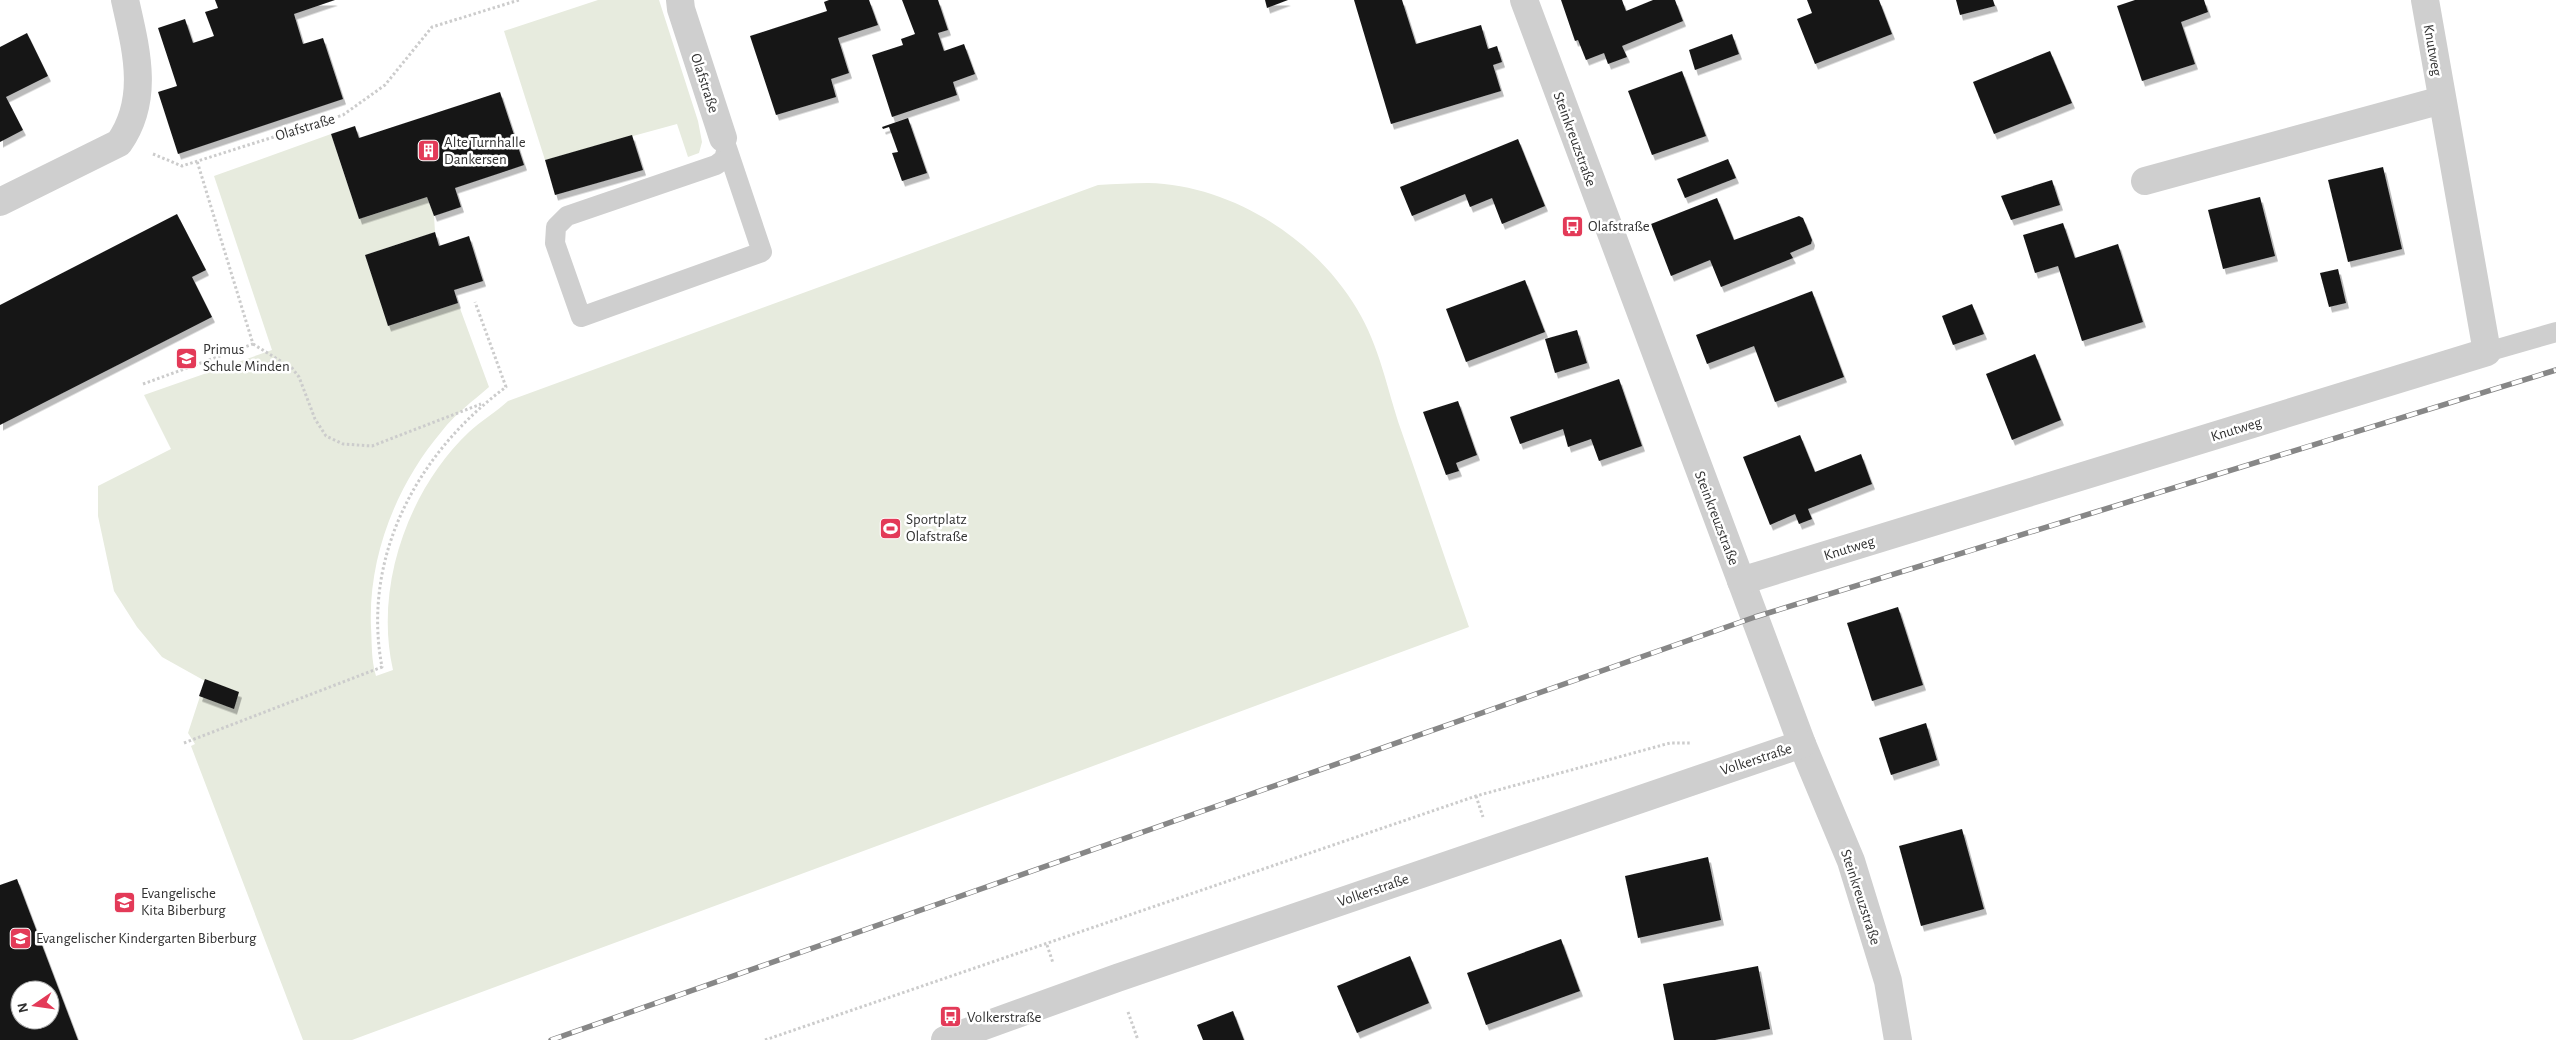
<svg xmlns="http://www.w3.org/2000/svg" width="2556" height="1040" font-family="'Alegreya Sans',sans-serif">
  <defs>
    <filter id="shadow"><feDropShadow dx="3" dy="5.5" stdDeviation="0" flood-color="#0004"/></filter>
  </defs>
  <rect width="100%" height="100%" fill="#fff"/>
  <!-- green -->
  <g fill="#e7ebde">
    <polygon points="598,0 659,0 698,121 702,142 699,153 688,157 677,124 545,160 504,31"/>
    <path d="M 331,134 L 359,219 L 427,197 L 434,216 L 435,232 L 365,255 L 389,326 L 458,303 L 489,387 C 473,401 455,414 442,431 C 397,484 368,556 371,627 C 372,643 371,660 376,676 L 393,670 C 374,587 408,490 469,432 C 481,421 496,412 508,401 L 1098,185 C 1115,184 1131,183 1148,183 C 1231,185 1315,238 1357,309 C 1380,347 1387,389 1401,430 C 1424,496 1446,562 1469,627 L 352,1040 L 303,1040 L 191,746 L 195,744 L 188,733 L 205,681 L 162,657 L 137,627 L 114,591 L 98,516 L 98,486 L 171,449 L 144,395 L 272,350 L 214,176 Z"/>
  </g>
  <!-- building -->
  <g fill="#191919" fill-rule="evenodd" filter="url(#shadow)">
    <polygon points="215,0 335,0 294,14 303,44 323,38 343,99 178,154 158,92 177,86 158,28 185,19 193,43 214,36 205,12 218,8"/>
    <polygon points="829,0 869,0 878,25 838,38 849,73 831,79 836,97 776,115 750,36 827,11 824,2"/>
    <polygon points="902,0 938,0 948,30 938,33 944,51 964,44 975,74 953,82 957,95 892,117 872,55 903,45 901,39 915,34"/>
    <polygon points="1265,0 1288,0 1267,8"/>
    <polygon points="1354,0 1402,0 1416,44 1481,25 1488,49 1497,46 1502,62 1493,65 1501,91 1391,124"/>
    <polygon points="1561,0 1622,0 1626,11 1653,0 1675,0 1683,21 1622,46 1627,57 1608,64 1604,53 1586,60 1578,40 1575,41"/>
    <polygon points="1807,0 1879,0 1892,34 1815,64 1797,19 1812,13"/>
    <polygon points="1956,0 1993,0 1995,6 1960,15"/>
    <polygon points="2135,0 2204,0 2208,12 2181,22 2195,64 2142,81 2117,6"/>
    <polygon points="27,33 48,76 6,97 23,130 0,142 0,47"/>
    <polygon points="1732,34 1739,54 1695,70 1689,50"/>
    <polygon points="2050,51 2072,103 1994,134 1973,82"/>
    <polygon points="1682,71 1706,136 1652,155 1628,91"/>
    <polygon points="500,92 524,165 455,188 461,207 434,216 427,197 359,219 331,134 355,126 359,138"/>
    <polygon points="908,118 927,173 902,181 892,153 898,152 889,127 883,129 882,127"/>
    <polygon points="632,135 643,170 555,195 545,160"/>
    <polygon points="1518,139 1545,206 1502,224 1492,198 1470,207 1465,194 1412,216 1400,187"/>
    <polygon points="1728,159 1736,178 1685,198 1677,179"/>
    <polygon points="2383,167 2402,249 2348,262 2328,180"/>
    <polygon points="2052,180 2060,205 2011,220 2001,196"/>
    <polygon points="2260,197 2275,256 2223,269 2208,210"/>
    <polygon points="1717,198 1734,240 1799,216 1803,218 1812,240 1811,244 1790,253 1793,258 1721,287 1710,260 1671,276 1651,224"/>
    <polygon points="177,214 206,270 192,277 212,317 0,425 0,305"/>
    <polygon points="2063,223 2075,258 2118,244 2143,322 2082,341 2058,266 2035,273 2023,235"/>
    <polygon points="435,232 439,246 469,236 483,281 454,290 458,303 388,326 365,255"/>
    <polygon points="2338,269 2346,303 2329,307 2320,273"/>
    <polygon points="1525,280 1545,332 1466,362 1446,309"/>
    <polygon points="1812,291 1844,377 1775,402 1754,346 1707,364 1696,335"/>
    <polygon points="1972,304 1984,334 1953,345 1942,316"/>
    <polygon points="1577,330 1587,363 1555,373 1545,339"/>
    <polygon points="2035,354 2061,420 2012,440 1986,374"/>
    <polygon points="1619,379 1642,446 1599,461 1591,439 1568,447 1563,429 1520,444 1510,417"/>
    <polygon points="1458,401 1477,455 1456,463 1459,471 1446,475 1423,412"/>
    <polygon points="1800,435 1815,472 1861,454 1872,484 1808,509 1812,519 1799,524 1795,514 1770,525 1743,457"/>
    <polygon points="1898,607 1923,685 1872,701 1847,623"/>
    <polygon points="205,679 239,692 234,709 199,696"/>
    <polygon points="1926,723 1937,760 1891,775 1879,738"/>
    <polygon points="1962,829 1984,909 1921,926 1899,846"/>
    <polygon points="1708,857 1721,920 1638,938 1625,876"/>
    <path d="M 17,879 L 78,1040 L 0,1040 L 0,885 ZM 20,990 L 50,990 L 50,1020 L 20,1020 Z"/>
    <polygon points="1561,939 1580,991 1486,1025 1467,973"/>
    <polygon points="1410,956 1429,1003 1357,1033 1337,986"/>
    <polygon points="1758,966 1770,1029 1715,1040 1674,1040 1663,984"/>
    <polygon points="1233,1011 1244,1040 1203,1040 1197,1025"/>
  </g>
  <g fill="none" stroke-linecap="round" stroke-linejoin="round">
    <!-- path -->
    <g stroke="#ccc" stroke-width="3" stroke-dasharray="2.5 2.5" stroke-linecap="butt">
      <polyline points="153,154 182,166 343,115 385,85 432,27 519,0"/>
      <polyline points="253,344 292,368 299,377 315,419 326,436 343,444 372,446 481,404"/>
      <polyline points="143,384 253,344 197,161"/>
      <path d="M 184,743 L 382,667 C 361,556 418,452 506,387 L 475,302"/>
      <polyline points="1476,796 1483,817"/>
      <polyline points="1047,945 1053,963"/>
      <polyline points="1128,1012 1138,1040"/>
      <polyline points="765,1040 1476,796 1670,743 1690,743"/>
    </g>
    <!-- lane -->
    <g stroke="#cfcfcf" stroke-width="20">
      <polygon points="727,148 762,252 581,317 555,243 556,227 567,216 716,165 724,159"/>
      <polyline points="2487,352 2556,332"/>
    </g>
    <!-- street -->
    <g stroke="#cfcfcf" stroke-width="28">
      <polyline points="680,0 681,9 723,138"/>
      <polyline points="1524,0 1802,744 1851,861 1888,981 1898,1040"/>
      <polyline points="2145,181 2442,100"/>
      <path d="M 0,202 L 119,143 C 150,99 136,49 125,0"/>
      <polyline points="1741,581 2487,352 2425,0"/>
      <polyline points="945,1040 1117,978 1802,744"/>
    </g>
    <defs>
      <polyline id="rail" points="551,1040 1755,617 2556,370"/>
    </defs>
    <!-- rail casing -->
    <use href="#rail" stroke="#878787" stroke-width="5.5"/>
    <!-- rail -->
    <use href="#rail" stroke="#fff" stroke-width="4" stroke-dasharray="11" stroke-linecap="butt"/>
  </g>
  <!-- icons -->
  <defs>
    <symbol id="building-square" viewBox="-11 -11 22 22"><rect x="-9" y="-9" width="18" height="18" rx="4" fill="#e33a58" stroke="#fff"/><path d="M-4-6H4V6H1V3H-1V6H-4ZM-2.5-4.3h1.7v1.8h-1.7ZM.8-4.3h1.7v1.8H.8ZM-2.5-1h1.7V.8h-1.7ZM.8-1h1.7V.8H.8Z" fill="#fff"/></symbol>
    <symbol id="bus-square" viewBox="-11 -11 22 22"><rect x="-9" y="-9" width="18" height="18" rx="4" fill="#e33a58" stroke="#fff"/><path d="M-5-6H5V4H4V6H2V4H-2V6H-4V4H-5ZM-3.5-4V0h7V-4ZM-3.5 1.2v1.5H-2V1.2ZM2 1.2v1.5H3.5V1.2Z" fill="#fff"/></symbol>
    <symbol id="school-square" viewBox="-11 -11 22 22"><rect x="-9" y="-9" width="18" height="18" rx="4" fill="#e33a58" stroke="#fff"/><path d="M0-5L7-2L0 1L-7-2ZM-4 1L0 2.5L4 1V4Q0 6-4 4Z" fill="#fff"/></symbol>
    <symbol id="stadium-square" viewBox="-11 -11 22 22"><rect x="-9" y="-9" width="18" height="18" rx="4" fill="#e33a58" stroke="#fff"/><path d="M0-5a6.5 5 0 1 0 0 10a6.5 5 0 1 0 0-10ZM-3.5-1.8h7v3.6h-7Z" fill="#fff"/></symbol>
  </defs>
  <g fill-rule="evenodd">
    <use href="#building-square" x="416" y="138" width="25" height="25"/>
    <use href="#bus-square" x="1560" y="214" width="25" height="25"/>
    <use href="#school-square" x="174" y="346" width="25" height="25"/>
    <use href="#stadium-square" x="878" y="516" width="25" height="25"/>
    <use href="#school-square" x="112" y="890" width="25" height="25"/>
    <use href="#school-square" x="8" y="926" width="25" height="25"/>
    <use href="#bus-square" x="938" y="1004" width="25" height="25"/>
  </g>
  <g text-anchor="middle" stroke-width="5" stroke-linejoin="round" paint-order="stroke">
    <!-- street labels -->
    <g font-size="15" fill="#323232" stroke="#fff">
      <text transform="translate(2433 50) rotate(80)" y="5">Knutweg</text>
      <text transform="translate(705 83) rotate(72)" y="5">Olafstraße</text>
      <text transform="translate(305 127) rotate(-17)" y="5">Olafstraße</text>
      <text transform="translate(1575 139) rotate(70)" y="5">Steinkreuzstraße</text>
      <text transform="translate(2236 429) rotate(-17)" y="5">Knutweg</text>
      <text transform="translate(1717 518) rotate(69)" y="5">Steinkreuzstraße</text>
      <text transform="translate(1849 548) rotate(-17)" y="5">Knutweg</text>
      <text transform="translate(1756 759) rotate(-18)" y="5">Volkerstraße</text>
      <text transform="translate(1373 890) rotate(-19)" y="5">Volkerstraße</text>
      <text transform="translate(1861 897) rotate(72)" y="5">Steinkreuzstraße</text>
    </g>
    <!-- poi labels -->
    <g font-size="15" fill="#323232" stroke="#fff" text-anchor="start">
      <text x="444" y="147">Alte Turnhalle<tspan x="444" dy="17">Dankersen</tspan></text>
      <text x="1588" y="231">Olafstraße</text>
      <text x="203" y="354">Primus<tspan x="203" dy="17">Schule Minden</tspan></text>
      <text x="906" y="524">Sportplatz<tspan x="906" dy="17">Olafstraße</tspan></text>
      <text x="141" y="898">Evangelische<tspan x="141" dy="17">Kita Biberburg</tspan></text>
      <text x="36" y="943">Evangelischer Kindergarten Biberburg</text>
      <text x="967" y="1022">Volkerstraße</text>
    </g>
  </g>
  <!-- north arrow -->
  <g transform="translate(35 1005) rotate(257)"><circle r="24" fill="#ffffff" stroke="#adadad"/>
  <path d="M0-4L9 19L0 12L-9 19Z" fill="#e33a58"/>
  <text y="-8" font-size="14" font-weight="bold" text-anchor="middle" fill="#323232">N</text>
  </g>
</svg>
